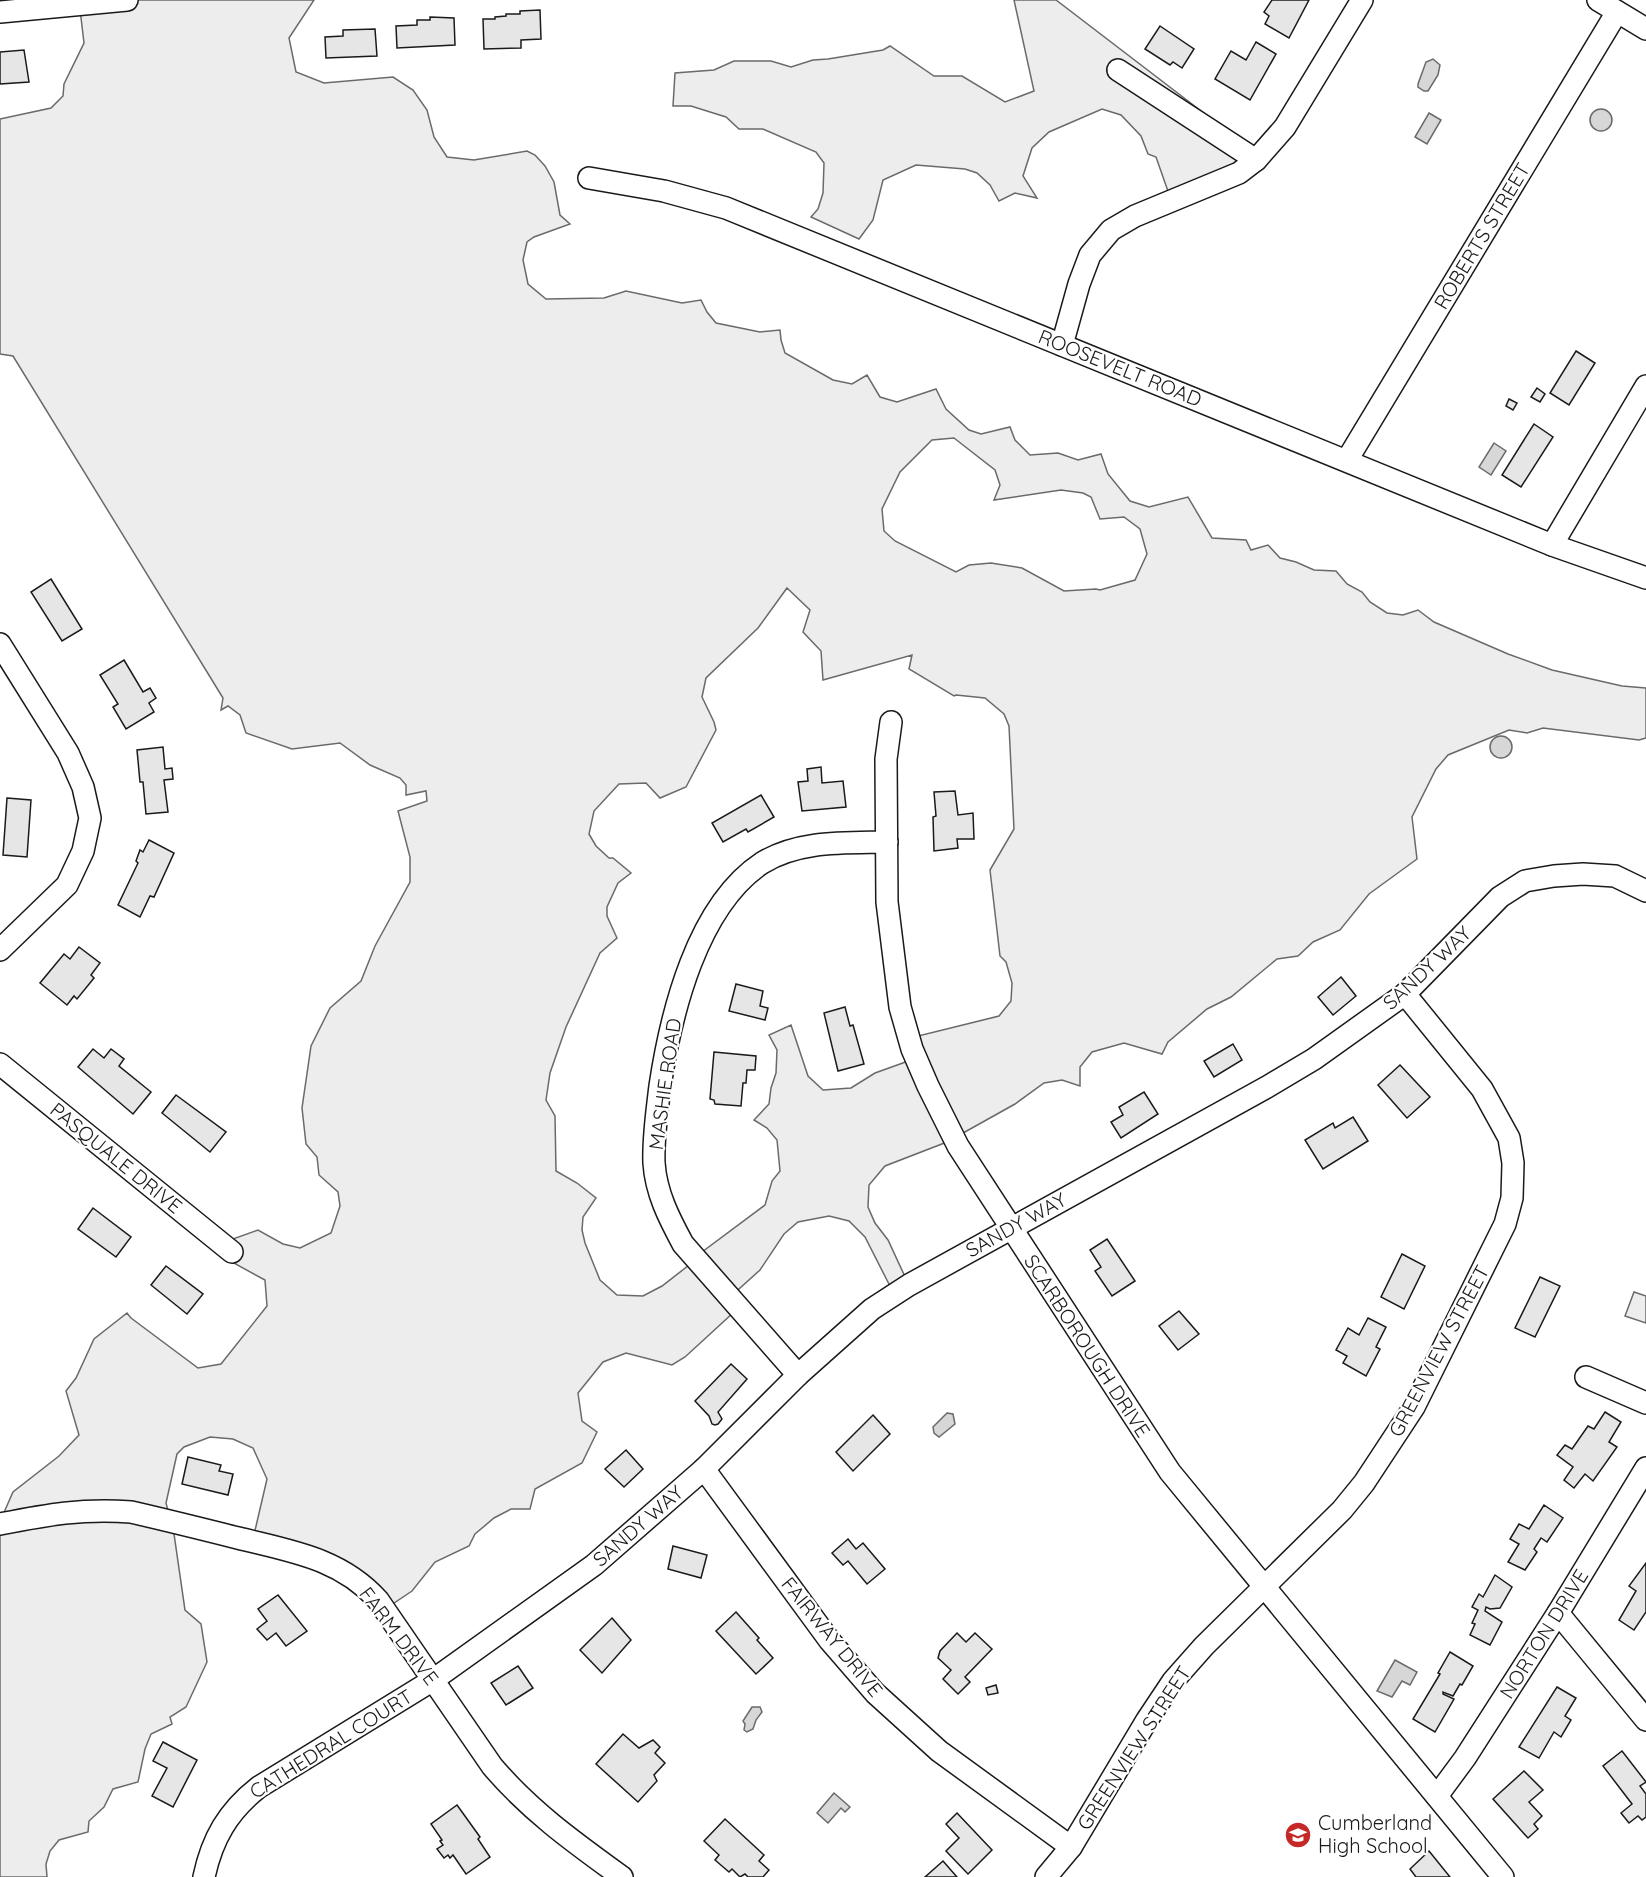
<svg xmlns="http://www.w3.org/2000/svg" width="1646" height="1877" font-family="Quicksand,sans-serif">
  <rect width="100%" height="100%" fill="#fff"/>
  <!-- built -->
  <g fill="#ededed" stroke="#6a6a6a" stroke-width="1.5" fill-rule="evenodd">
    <path d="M 77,0 L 314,0 L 289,38 L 296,72 L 324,83 L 393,77 L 413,90 L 427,110 L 434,137 L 447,157 L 474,160 L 527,151 L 535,155 L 545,166 L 554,182 L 560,215 L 570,224 L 534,237 L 527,242 L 523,260 L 528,284 L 546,299 L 604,298 L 626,291 L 682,303 L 701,300 L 707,312 L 716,323 L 760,332 L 780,330 L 781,340 L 785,353 L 833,380 L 852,384 L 867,375 L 880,397 L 897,402 L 936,389 L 946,409 L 969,430 L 981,434 L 1010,427 L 1015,440 L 1030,455 L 1058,453 L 1078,460 L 1101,454 L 1108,474 L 1130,501 L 1149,507 L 1188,497 L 1212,538 L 1246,540 L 1251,550 L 1268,545 L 1280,558 L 1296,562 L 1314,570 L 1336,571 L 1347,584 L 1362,592 L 1370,602 L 1387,613 L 1403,615 L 1418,610 L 1434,622 L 1508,654 L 1552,670 L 1622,686 L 1646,688 L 1646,738 L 1639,740 L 1543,728 L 1527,733 L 1509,730 L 1448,755 L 1436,769 L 1412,817 L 1417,859 L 1369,894 L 1340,930 L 1313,942 L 1298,956 L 1277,959 L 1231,997 L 1207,1009 L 1168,1042 L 1162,1054 L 1124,1043 L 1092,1052 L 1080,1067 L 1080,1086 L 1062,1080 L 1044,1083 L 1015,1104 L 947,1142 L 885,1166 L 869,1185 L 868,1207 L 875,1223 L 888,1240 L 907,1281 L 892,1290 L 865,1237 L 849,1221 L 829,1216 L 798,1222 L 784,1234 L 760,1270 L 729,1298 L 734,1312 L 685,1357 L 672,1365 L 626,1353 L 603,1362 L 578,1393 L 582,1421 L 597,1432 L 582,1463 L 535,1489 L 530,1509 L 511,1509 L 494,1518 L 475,1534 L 469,1546 L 435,1562 L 412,1591 L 382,1611 L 353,1582 L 253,1539 L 267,1479 L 253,1448 L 233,1439 L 210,1437 L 184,1447 L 177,1454 L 166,1503 L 174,1534 L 185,1610 L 201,1624 L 207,1662 L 186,1707 L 170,1717 L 172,1724 L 151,1734 L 145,1749 L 138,1782 L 113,1789 L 104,1807 L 89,1821 L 88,1832 L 59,1840 L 50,1851 L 46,1864 L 47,1877 L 0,1877 L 0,1518 L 2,1517 L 13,1492 L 59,1456 L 79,1435 L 66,1391 L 76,1378 L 94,1339 L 127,1313 L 131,1318 L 198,1368 L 221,1364 L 267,1306 L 265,1280 L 230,1261 L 216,1245 L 258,1230 L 283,1244 L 300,1248 L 331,1233 L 340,1206 L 338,1192 L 319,1175 L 317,1157 L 306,1144 L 302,1108 L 311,1046 L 330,1008 L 361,981 L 375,946 L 410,882 L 410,857 L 398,811 L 427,801 L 426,791 L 406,795 L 406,785 L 400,778 L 370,765 L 340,743 L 292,749 L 246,733 L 240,715 L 228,706 L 221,710 L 223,698 L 13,356 L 0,354 L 0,119 L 51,108 L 63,96 L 64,84 L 84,43 L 79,1 ZM 954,438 L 995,470 L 1000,485 L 994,500 L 1061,490 L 1083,493 L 1091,497 L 1100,519 L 1124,517 L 1140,529 L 1147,554 L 1135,580 L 1100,590 L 1096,589 L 1064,591 L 1022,568 L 991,563 L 969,565 L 956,572 L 895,541 L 884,531 L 882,509 L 900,472 L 932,440 ZM 787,588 L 810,610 L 803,632 L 821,651 L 823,680 L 912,655 L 909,669 L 954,696 L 956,695 L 985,698 L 1004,714 L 1009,726 L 1014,829 L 990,870 L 1000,956 L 1006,962 L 1012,983 L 1011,1001 L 999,1016 L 910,1038 L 914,1059 L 875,1073 L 851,1088 L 823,1090 L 808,1076 L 791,1025 L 769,1035 L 777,1050 L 776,1073 L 771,1088 L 769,1104 L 754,1120 L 767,1128 L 777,1140 L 780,1171 L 772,1181 L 765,1205 L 698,1255 L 693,1262 L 662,1286 L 643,1296 L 617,1295 L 600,1280 L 585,1243 L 582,1230 L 583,1217 L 596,1198 L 577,1183 L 556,1171 L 555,1116 L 546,1100 L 550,1073 L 566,1027 L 600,953 L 617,938 L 607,916 L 607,907 L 618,883 L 631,873 L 613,858 L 609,858 L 596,846 L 589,834 L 594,811 L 619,784 L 646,783 L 660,798 L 686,787 L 716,730 L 714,722 L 702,697 L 706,678 L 758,628 Z"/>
    <polygon points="1014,0 1056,0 1256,153 1255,159 1169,194 1156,157 1148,154 1141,136 1121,115 1102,109 1049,132 1032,148 1023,176 1037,198 1015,193 999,201 990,185 977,173 965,169 916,165 883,180 873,220 859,239 811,217 818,209 823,193 824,163 816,152 763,129 739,129 726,117 691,106 673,106 675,73 714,70 734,61 771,61 791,67 813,60 828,59 883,50 890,46 934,76 962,76 1005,102 1034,91"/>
    <polygon points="1634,1292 1646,1296 1646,1323 1625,1316"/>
  </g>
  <!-- water -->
  <g fill="#d7d7d7" stroke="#6a6a6a" stroke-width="1.5">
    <polygon points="1433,59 1440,65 1438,75 1428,91 1424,91 1418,87 1418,84 1426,62"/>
    <circle cx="1601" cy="120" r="11"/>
    <polygon points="1429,113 1441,120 1427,144 1415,137"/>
    <polygon points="1494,443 1506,451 1491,475 1479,467"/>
    <circle cx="1501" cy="747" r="11"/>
    <polygon points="947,1413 953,1414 955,1424 939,1437 934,1433 933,1427"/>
    <polygon points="1395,1660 1417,1672 1410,1685 1402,1681 1392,1697 1377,1691"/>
    <polygon points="752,1707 760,1707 762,1712 756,1720 753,1729 747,1732 744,1730 745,1724 743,1721"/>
    <polygon points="834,1793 850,1807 845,1812 841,1808 828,1823 817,1813"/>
  </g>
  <!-- building -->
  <g fill="#e6e6e6" stroke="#1a1a1a" stroke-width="1.5">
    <polygon points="1272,0 1309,0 1289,38 1265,24 1269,16 1264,12"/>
    <polygon points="540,10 541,39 521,40 521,48 484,49 483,19 495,19 495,17 506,16 506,14 520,14 520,11"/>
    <polygon points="430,17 454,18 455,45 397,48 396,26 417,25 417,20 430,20"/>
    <polygon points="1160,26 1194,49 1182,68 1173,62 1170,65 1145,49"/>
    <polygon points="375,29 377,56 326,58 325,37 343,36 343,30"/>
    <polygon points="1256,42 1276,54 1250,100 1215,79 1231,51 1246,60"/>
    <polygon points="24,50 29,82 0,84 0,52"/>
    <polygon points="1576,351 1595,363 1569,405 1550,393"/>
    <polygon points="1537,388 1545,394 1540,402 1531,397"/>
    <polygon points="1509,399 1517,403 1513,410 1506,406"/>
    <polygon points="1534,424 1553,437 1521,487 1502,475"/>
    <polygon points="51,579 82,629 62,641 31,592"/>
    <polygon points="124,660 143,692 150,688 156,698 149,703 154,712 126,729 113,707 118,704 100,675"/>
    <polygon points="163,747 165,769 172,768 173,779 164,780 168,812 146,814 143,782 140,782 137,750"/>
    <polygon points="821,767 822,783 843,781 846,807 802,811 798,782 808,781 807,769"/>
    <polygon points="955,791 958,815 973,813 974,839 957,839 958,848 934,851 933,817 936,816 934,792"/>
    <polygon points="761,795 774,817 748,832 746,829 723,842 712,823"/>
    <polygon points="7,798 31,800 27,857 3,855"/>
    <polygon points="149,840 174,853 154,897 150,896 140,917 118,905 138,863 136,861 140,850 143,852"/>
    <polygon points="79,947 100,963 91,975 94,978 77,999 74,996 67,1005 40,983 64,954 70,959"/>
    <polygon points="1341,977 1356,996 1333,1015 1318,997"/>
    <polygon points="736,984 763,991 760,1006 768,1008 765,1020 729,1011"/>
    <polygon points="845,1007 850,1026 853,1025 864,1064 838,1071 824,1013"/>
    <polygon points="1233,1044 1242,1060 1214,1077 1204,1061"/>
    <polygon points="93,1049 104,1058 111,1049 124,1059 119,1066 151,1092 133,1114 78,1067"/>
    <polygon points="714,1052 756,1056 755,1070 747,1070 746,1083 743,1083 741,1106 715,1104 714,1100 710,1099"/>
    <polygon points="1400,1065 1430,1097 1407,1118 1378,1085"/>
    <polygon points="1144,1092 1158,1114 1121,1138 1111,1122 1123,1115 1119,1107"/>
    <polygon points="176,1095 226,1132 210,1152 162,1113"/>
    <polygon points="1353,1117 1368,1141 1323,1169 1305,1140 1333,1123 1335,1128"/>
    <polygon points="93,1208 131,1237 116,1257 78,1229"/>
    <polygon points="1107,1239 1135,1281 1112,1296 1095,1271 1101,1267 1090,1250"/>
    <polygon points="1402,1254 1425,1266 1404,1309 1381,1297"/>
    <polygon points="166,1266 203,1294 187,1314 151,1285"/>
    <polygon points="1540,1277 1560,1286 1535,1337 1515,1328"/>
    <polygon points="1179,1311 1199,1334 1178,1350 1159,1326"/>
    <polygon points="1368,1318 1386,1327 1376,1347 1380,1349 1366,1376 1343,1363 1347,1356 1336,1350 1348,1328 1359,1335"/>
    <polygon points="731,1364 747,1379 718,1412 722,1419 718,1424 715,1425 712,1424 709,1416 695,1401"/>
    <polygon points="1605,1412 1621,1422 1609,1442 1617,1447 1593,1481 1585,1474 1574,1488 1564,1480 1573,1467 1557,1455 1565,1445 1572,1449 1588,1426 1594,1429"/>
    <polygon points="873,1415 890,1434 853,1471 836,1452"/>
    <polygon points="626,1450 643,1469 624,1487 605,1469"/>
    <polygon points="188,1457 221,1465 219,1471 233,1474 228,1495 182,1484"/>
    <polygon points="1544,1505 1563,1518 1547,1542 1541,1538 1534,1549 1537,1552 1525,1570 1508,1562 1519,1544 1510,1539 1519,1524 1529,1529"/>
    <polygon points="848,1539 856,1549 863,1543 885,1569 867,1584 848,1561 843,1565 832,1553"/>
    <polygon points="673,1546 707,1555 701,1578 668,1569"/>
    <polygon points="1646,1563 1646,1612 1634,1630 1619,1620 1636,1591 1629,1586"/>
    <polygon points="1495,1575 1512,1587 1500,1608 1490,1609 1486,1607 1485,1611 1502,1622 1490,1645 1470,1635 1475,1624 1472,1623 1478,1610 1472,1607 1479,1594 1483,1597"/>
    <polygon points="278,1595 307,1631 286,1646 276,1633 267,1640 257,1629 267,1621 258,1609"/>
    <polygon points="736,1612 759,1638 757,1640 773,1658 756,1674 716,1631"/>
    <polygon points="612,1618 631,1640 602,1673 580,1650"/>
    <polygon points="957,1633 966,1642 975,1633 992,1649 965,1677 970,1682 958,1694 943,1679 951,1670 938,1658 940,1651"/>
    <polygon points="1450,1652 1473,1666 1462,1685 1460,1684 1453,1696 1443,1692 1443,1694 1454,1699 1435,1732 1413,1719 1440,1674 1438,1673"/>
    <polygon points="518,1666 533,1688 506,1705 491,1683"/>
    <polygon points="996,1685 998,1693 988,1695 986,1688"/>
    <polygon points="1557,1687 1576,1698 1565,1716 1571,1720 1561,1737 1554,1732 1539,1758 1519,1747"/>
    <polygon points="623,1734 639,1748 653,1740 660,1747 655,1753 665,1763 654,1775 657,1781 638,1802 596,1764"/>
    <polygon points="163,1742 197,1760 173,1807 152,1796 167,1768 153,1761"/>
    <polygon points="1622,1751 1646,1782 1640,1786 1646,1794 1646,1817 1642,1820 1638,1816 1629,1823 1621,1813 1632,1804 1603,1766"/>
    <polygon points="1524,1771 1543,1790 1529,1802 1542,1816 1534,1824 1538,1829 1528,1838 1493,1799"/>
    <polygon points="457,1805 480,1837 478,1839 490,1857 466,1874 453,1855 450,1858 448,1855 444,1858 437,1849 443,1845 440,1841 442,1840 431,1824"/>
    <polygon points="957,1813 992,1850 968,1874 946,1851 959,1838 946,1824"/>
    <polygon points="725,1819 764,1855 759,1861 769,1870 763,1877 748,1877 745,1874 740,1877 732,1869 729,1872 715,1860 719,1855 704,1841"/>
    <polygon points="1429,1851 1450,1877 1416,1877 1410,1869"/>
    <polygon points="943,1861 957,1877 925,1877"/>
  </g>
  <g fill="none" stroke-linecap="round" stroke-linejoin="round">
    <defs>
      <g id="minor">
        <polyline points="1598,0 1646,29"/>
        <polyline points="0,12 127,0"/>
        <polyline points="1118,70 1256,160"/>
        <polyline points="589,178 664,191 726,208 1552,545 1646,578"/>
        <polyline points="1062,345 1079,284 1090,255 1111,230 1135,216 1239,173 1256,160 1285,127 1362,0"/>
        <polyline points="1347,460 1617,12"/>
        <polyline points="1552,545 1646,386"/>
        <polyline points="0,644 68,753 83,787 90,818 83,851 67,885 0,950"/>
        <polyline points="891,722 886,759 887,902 900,1007 912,1049 928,1086 958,1146 1170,1472 1503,1877"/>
        <polyline points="0,1064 232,1252"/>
        <path d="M 798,1375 L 683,1244 C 669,1218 656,1193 654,1163 C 653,1137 657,1112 660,1086 C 671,1013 697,906 762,863 C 799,840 845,843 887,842"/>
        <polyline points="1586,1377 1646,1403"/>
        <polyline points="704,1469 830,1641 875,1693 939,1751 1071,1847"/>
        <path d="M 0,1524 C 46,1515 83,1508 131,1512 C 166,1520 202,1529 238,1538 C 290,1551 340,1558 378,1600 L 492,1766 C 530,1811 575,1843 622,1877"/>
        <polyline points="1558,1613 1646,1720"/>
        <polyline points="1437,1796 1465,1758 1558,1613 1646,1468"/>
        <path d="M 204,1877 C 212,1839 228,1811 259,1787 L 433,1680 L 594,1565 L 704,1469 L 798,1375 L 872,1309 L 909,1285 L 1267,1087 L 1314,1059 L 1405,994 L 1500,897 L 1525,881 L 1554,876 L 1583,874 L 1615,876 L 1646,891"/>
        <polyline points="1046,1877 1071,1847 1147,1720 1173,1681 1204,1646 1342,1510 1364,1483 1414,1407 1505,1224 1512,1198 1513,1163 1509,1138 1482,1089 1405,994"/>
      </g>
    </defs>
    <!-- minor casing -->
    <use href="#minor" stroke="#1a1a1a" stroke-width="24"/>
    <!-- minor -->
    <use href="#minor" stroke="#fff" stroke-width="21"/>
  </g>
  <!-- icons -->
  <defs>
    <symbol id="school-disc" viewBox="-11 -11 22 22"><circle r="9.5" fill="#c62828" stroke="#fff"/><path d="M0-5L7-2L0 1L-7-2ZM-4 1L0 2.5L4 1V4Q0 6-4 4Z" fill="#fff"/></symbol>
  </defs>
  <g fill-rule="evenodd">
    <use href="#school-disc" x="1283" y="1820" width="30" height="30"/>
  </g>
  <g text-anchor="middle" stroke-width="4.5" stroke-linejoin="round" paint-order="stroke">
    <!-- street labels -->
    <g font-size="20" fill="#1a1a1a" stroke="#fff">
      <text transform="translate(1482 236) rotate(-59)" y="7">ROBERTS STREET</text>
      <text transform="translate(1120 368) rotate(22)" y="7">ROOSEVELT ROAD</text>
      <text transform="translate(1427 968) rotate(-43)" y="7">SANDY WAY</text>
      <text transform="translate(665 1084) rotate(-82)" y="7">MASHIE ROAD</text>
      <text transform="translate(116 1158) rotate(39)" y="7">PASQUALE DRIVE</text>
      <text transform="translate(1016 1225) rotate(-29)" y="7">SANDY WAY</text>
      <text transform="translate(1087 1346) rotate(57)" y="7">SCARBOROUGH DRIVE</text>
      <text transform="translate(1439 1351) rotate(-62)" y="7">GREENVIEW STREET</text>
      <text transform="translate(638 1526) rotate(-41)" y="7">SANDY WAY</text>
      <text transform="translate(1544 1634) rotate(-58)" y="7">NORTON DRIVE</text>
      <text transform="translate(399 1636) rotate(53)" y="7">FARM DRIVE</text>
      <text transform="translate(832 1637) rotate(51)" y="7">FAIRWAY DRIVE</text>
      <text transform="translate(331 1744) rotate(-32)" y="7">CATHEDRAL COURT</text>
      <text transform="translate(1134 1748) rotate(-57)" y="7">GREENVIEW STREET</text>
    </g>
    <!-- poi labels -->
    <g font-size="20" fill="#1a1a1a" stroke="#fff" text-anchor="start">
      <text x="1318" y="1830">Cumberland<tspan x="1318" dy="23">High School</tspan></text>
    </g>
  </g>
</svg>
